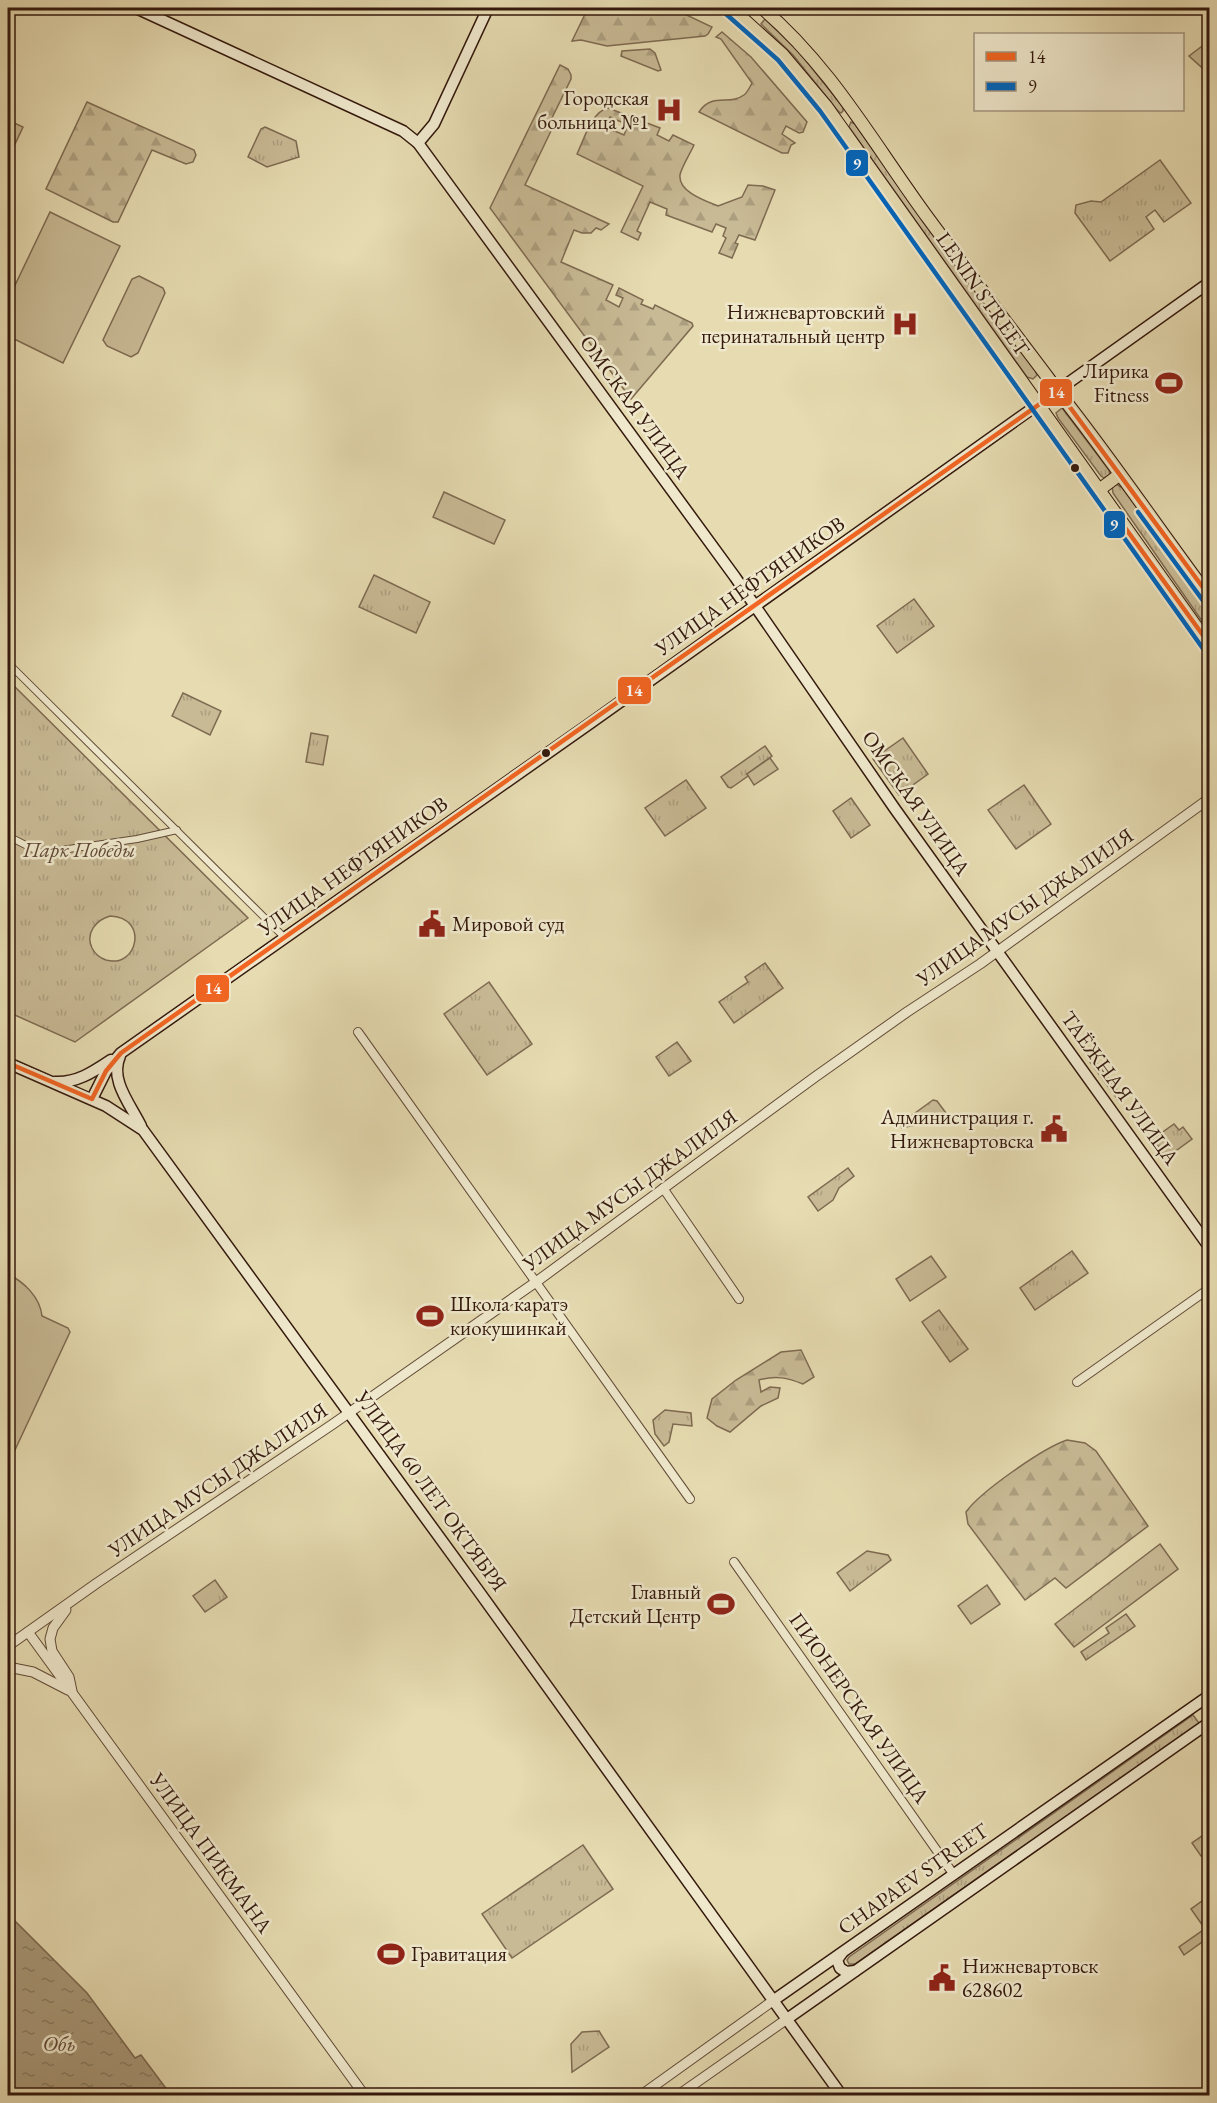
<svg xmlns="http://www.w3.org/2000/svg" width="1217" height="2103" font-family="'EB Garamond',serif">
  <defs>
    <pattern id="grass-tufts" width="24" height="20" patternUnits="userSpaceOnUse" patternTransform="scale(1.5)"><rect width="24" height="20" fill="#c8ba95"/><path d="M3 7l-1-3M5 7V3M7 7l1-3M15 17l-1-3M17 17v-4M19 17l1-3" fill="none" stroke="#ac9f7f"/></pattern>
    <pattern id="forest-firs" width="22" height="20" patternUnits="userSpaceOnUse" patternTransform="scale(1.5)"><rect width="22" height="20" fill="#c8ba95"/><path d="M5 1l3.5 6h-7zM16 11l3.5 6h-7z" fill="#ac9f7f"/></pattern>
    <pattern id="water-ripples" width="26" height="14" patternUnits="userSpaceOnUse" patternTransform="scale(1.5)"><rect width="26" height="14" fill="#a99979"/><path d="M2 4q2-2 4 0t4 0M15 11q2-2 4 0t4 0" fill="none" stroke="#8a7c62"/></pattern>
  </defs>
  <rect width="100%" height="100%" fill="#e6dbb1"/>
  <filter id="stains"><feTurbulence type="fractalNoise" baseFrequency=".00333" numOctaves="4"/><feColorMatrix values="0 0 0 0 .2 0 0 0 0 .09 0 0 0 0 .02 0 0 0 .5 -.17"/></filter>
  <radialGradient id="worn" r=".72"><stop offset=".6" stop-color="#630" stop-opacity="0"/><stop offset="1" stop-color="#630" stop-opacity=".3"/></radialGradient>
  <!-- grass -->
  <g fill="url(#grass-tufts)" stroke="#7e6a51" stroke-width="1.5" fill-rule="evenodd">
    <polygon points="765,19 799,52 843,107 843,111 841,113 838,111 793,55 761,24"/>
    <polygon points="8,120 23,127 8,159"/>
    <polygon points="851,122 855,124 898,185 1035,369 1037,375 1033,379 1027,377 849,127"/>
    <polygon points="265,127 296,141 299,157 267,167 248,157 261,129"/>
    <polygon points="1160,160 1191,203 1164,222 1155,210 1146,217 1154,229 1110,261 1075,213 1076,205 1091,201 1101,202"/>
    <polygon points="1062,408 1109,470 1110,475 1104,478 1101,476 1058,418 1056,413"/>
    <polygon points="1116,484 1123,488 1209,608 1209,631 1113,493 1112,486"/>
    <polygon points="374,575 430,602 416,633 359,607"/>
    <polygon points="914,599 934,626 897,653 877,626"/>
    <path d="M 8,680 L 248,918 L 75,1042 L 8,1012 ZM 110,916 C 149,917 138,969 106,960 C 100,958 95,954 92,948 C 85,933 96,920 110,916 Z"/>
    <polygon points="183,693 221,711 210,735 172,716"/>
    <polygon points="311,733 328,736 323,765 306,762"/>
    <polygon points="903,738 928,774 899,795 873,759"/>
    <polygon points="765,746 772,756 747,774 748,776 731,788 728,787 721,777"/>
    <polygon points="686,780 706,808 665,836 645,808"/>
    <polygon points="1024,785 1051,824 1016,849 988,810"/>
    <polygon points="851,798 870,825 851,838 833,811"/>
    <polygon points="765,963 783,988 734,1023 719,1002 748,982 745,977"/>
    <polygon points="489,982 532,1044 487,1075 444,1014"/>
    <polygon points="677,1042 691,1061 669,1076 656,1057"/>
    <path d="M 933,1100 L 937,1101 L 949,1117 C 935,1126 919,1123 902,1128 L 900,1124 Z"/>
    <polygon points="1174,1124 1179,1130 1183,1127 1192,1139 1166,1158 1153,1139"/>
    <polygon points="848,1168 854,1176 839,1188 833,1200 818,1211 808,1197"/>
    <polygon points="1072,1251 1088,1273 1035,1310 1020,1288"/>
    <polygon points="939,1310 968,1349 950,1362 922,1322"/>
    <polygon points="665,1410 691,1413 692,1426 673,1424 669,1442 664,1446 655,1434 653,1420"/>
    <polygon points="1160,1544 1178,1569 1074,1647 1055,1624"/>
    <polygon points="867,1551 888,1555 891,1560 850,1591 837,1573"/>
    <polygon points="215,1580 227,1597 205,1612 193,1596"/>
    <polygon points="1126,1614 1135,1626 1086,1660 1081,1652 1109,1633 1106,1628"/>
    <polygon points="1193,1715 1199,1723 855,1964 849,1964 847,1960 849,1957"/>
    <polygon points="1209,1831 1209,1850 1201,1856 1192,1843"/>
    <polygon points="583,1845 613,1889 512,1958 482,1914"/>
    <polygon points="1209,1896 1209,1937 1184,1955 1179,1947 1203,1930 1203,1926 1191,1909"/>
    <polygon points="599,2031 609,2047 572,2072 571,2044 582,2032"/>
  </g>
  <!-- forest -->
  <g fill="url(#forest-firs)" stroke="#7e6a51" stroke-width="1.5" fill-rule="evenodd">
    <polygon points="588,8 672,8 712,27 708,34 705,36 607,46 581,40 572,41"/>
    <path d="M 722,32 L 751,57 L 807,122 L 803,132 L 799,133 L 786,126 L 782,134 L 795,143 L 791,145 L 788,153 L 782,153 L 699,112 C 712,92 729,106 744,95 C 747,93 750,87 752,83 L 721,39 L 716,37 Z"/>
    <polygon points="650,49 655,53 661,70 658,71 621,56 622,51"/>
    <polygon points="560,65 568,69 571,75 571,79 549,124 551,131 525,185 609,224 601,230 596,228 591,233 582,233 574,230 561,262 613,285 606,300 619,307 623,298 616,295 619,288 643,300 641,304 653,309 655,305 692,323 693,326 631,399 490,208"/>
    <polygon points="87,102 194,150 196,155 193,162 186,164 152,150 118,222 113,222 46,189"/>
    <path d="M 608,108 L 660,128 L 657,135 L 669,141 L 673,135 L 694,145 C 691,152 681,168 680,175 C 678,192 706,201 718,206 L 742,197 L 748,185 L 763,186 L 775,190 L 755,240 L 739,235 L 735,243 L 738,244 L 732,258 L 719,253 L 726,238 L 723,236 L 726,228 L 716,224 L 712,232 L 666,215 L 667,209 L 650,202 L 637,231 L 641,233 L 638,240 L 621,232 L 643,186 L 577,154 C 584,140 591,112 608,108 ZM 610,117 L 628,125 L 624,135 L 605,127 Z"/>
    <polygon points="1094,1059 1122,1097 1118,1100 1090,1062"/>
    <path d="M 801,1350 L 814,1377 L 803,1384 C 788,1378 776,1375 759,1380 L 761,1392 L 770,1387 L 780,1388 L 778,1398 L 761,1406 L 730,1432 L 717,1426 L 707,1418 L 712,1399 L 736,1380 L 781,1352 Z"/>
    <path d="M 1067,1440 L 1085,1443 L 1096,1451 L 1148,1526 L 1066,1588 L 1055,1578 L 1025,1600 L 968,1524 L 966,1512 C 980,1492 1043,1448 1067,1440 Z"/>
  </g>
  <!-- pitch -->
  <g fill="#c8ba95" stroke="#7e6a51" stroke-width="1.5">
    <polygon points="1209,41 1209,74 1189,56"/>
    <polygon points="50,212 120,246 63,363 8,336 8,300"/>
    <polygon points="139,276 163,288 165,293 138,353 131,357 107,346 103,340 132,279"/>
    <polygon points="444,492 505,520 494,544 433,517"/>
    <polygon points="770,758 778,769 754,785 747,774"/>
    <polygon points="931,1256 946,1277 910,1301 896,1279"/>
    <path d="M 8,1274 C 24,1282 40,1297 42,1316 L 68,1328 L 70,1332 L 8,1465 Z"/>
    <polygon points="987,1585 1000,1604 971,1624 958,1606"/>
  </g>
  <!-- water -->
  <polygon fill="url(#water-ripples)" stroke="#7a664e" stroke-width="1.5" points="8,1914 87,1993 135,2058 141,2055 171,2095 8,2095"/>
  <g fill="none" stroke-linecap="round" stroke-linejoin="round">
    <defs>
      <g id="pedestrian">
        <polyline points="8,663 285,938"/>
        <polyline points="8,836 41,853 137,839 177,830"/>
      </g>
      <g id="minor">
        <polyline points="358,1032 690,1499"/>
        <polyline points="663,1188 739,1299"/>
        <polyline points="1077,1382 1210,1288"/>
        <polyline points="734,1562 954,1875"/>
      </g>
      <g id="tertiary">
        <polyline points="66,1610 53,1628 50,1639 52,1651 69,1677 72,1691"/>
        <polyline points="28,1632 365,2096"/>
        <polyline points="8,1646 97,1583 333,1424 536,1282 815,1077 907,1012 980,964 1210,798"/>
        <polyline points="8,1667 33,1672 68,1690"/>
        <polyline points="640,2096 774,2000"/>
        <polyline points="677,2096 787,2019"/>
      </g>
      <g id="secondary">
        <polyline points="136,8 403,131 418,143 735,577 895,809 1210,1248"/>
        <polyline points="418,143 434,124 488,8"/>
        <path d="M 120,1056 C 109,1080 131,1105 141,1126"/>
        <polyline points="8,1063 106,1106 143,1130 480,1593 842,2096"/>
        <path d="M 55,1082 C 77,1083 93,1072 111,1060"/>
        <polyline points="92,1099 106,1071 121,1053 592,722 1210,282"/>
        <polyline points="842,1953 837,1960 840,1968 846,1972 855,1971"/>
        <polyline points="774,2000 1210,1695"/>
        <polyline points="787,2019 1210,1722"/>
      </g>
      <g id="primary">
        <polyline points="731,8 783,55 826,106 1210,646"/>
        <path d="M 762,8 C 831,66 875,146 928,218 C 975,282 1023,344 1070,407 C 1118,469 1163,535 1210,598"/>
        <polyline points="1099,490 1119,475"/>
      </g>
    </defs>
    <!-- pedestrian casing -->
    <use href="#pedestrian" stroke="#604a36" stroke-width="8"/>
    <!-- minor casing -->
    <use href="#minor" stroke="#604a36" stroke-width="10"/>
    <!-- tertiary casing -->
    <use href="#tertiary" stroke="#604a36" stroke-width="11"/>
    <!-- secondary casing -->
    <use href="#secondary" stroke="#34190d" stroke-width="13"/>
    <!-- primary casing -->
    <use href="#primary" stroke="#34190d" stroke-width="14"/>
    <!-- pedestrian -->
    <use href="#pedestrian" stroke="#efe8cc" stroke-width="6"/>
    <!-- minor -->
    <use href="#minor" stroke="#efe8cc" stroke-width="8"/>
    <!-- tertiary -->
    <use href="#tertiary" stroke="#efe8cc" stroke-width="9"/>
    <!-- secondary -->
    <use href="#secondary" stroke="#efe8cc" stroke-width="10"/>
    <!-- primary -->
    <use href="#primary" stroke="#e6dbb1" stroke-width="12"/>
    <defs>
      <g id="bus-1">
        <polyline points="1121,522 1210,645"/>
        <polyline points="8,1063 92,1099 106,1071 121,1053 1058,391 1210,597"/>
      </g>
      <g id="bus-2">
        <polyline points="726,14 778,60 820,111 1204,650"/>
        <polyline points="1138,512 1204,602"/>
      </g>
    </defs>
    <!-- bus-1 casing -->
    <use href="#bus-1" stroke="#efe8cc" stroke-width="9"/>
    <!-- bus-2 casing -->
    <use href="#bus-2" stroke="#efe8cc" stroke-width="9"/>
    <!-- bus-1 -->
    <use href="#bus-1" stroke="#f26522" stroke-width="4.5"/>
    <!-- bus-2 -->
    <use href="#bus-2" stroke="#0065bd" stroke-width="4.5"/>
  </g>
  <!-- icons -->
  <defs>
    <symbol id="hospital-bare" viewBox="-9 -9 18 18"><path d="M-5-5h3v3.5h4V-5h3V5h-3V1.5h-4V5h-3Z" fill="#8f2418" stroke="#efe8cc" stroke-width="2.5" paint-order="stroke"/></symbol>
    <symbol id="stadium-bare" viewBox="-9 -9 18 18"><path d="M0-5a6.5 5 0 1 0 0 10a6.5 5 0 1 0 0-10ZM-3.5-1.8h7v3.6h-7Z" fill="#8f2418" stroke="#efe8cc" stroke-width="2.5" paint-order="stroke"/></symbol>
    <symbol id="civic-bare" viewBox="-9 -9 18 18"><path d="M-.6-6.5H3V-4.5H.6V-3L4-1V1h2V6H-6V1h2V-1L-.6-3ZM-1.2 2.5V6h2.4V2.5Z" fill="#8f2418" stroke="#efe8cc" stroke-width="2.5" paint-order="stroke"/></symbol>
  </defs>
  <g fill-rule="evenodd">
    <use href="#hospital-bare" x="650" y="91" width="38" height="38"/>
    <use href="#hospital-bare" x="886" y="305" width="38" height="38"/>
    <use href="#stadium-bare" x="1150" y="364" width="38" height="38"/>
    <use href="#civic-bare" x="413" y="905" width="38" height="38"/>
    <use href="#civic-bare" x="1035" y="1110" width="38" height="38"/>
    <use href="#stadium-bare" x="411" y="1297" width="38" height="38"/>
    <use href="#stadium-bare" x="702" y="1585" width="38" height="38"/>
    <use href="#stadium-bare" x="372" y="1935" width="38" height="38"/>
    <use href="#civic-bare" x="923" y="1959" width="38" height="38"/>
  </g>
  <!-- markers -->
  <g fill="#34190d" stroke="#efe8cc" stroke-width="2">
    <circle cx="1075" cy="468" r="5"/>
    <circle cx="546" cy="753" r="5"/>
  </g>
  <g text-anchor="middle" stroke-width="5" stroke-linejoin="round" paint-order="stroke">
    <!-- poi labels -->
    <g font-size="21" fill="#34190d" stroke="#efe8cc" text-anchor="end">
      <text x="649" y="105">Городская<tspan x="649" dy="24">больница №1</tspan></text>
      <text x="885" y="319">Нижневартовский<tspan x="885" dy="24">перинатальный центр</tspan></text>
      <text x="1149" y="378">Лирика<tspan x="1149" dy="24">Fitness</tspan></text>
      <text x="452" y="931" text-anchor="start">Мировой суд</text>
      <text x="1034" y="1124">Администрация г.<tspan x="1034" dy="24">Нижневартовска</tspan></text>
      <text x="450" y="1311" text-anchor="start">Школа каратэ<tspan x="450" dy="24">киокушинкай</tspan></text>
      <text x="701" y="1599">Главный<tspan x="701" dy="24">Детский Центр</tspan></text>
      <text x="411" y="1961" text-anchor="start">Гравитация</text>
      <text x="962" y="1973" text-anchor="start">Нижневартовск<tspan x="962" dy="24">628602</tspan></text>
    </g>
    <!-- street labels -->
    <g font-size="21" fill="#34190d" stroke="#efe8cc">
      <text transform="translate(983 294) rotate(55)" y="7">LENIN STREET</text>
      <text transform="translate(635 407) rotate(54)" y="7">ОМСКАЯ УЛИЦА</text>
      <text transform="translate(750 586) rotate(-35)" y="7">УЛИЦА НЕФТЯНИКОВ</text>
      <text transform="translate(916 803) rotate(55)" y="7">ОМСКАЯ УЛИЦА</text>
      <text transform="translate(353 866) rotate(-35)" y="7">УЛИЦА НЕФТЯНИКОВ</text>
      <text transform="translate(1025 907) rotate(-35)" y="7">УЛИЦА МУСЫ ДЖАЛИЛЯ</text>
      <text transform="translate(1120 1088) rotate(54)" y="7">ТАЁЖНАЯ УЛИЦА</text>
      <text transform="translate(630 1190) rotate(-36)" y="7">УЛИЦА МУСЫ ДЖАЛИЛЯ</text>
      <text transform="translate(218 1480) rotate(-34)" y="7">УЛИЦА МУСЫ ДЖАЛИЛЯ</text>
      <text transform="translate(431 1491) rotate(54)" y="7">УЛИЦА 60 ЛЕТ ОКТЯБРЯ</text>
      <text transform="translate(859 1708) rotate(55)" y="7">ПИОНЕРСКАЯ УЛИЦА</text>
      <text transform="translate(211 1853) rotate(54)" y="7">УЛИЦА ПИКМАНА</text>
      <text transform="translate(913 1879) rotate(-35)" y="7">CHAPAEV STREET</text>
    </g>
    <!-- park labels -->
    <g font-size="21" font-style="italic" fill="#604936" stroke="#efe8cc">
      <text x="79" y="857">Парк Победы</text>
    </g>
    <!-- water labels -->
    <g font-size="22" font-style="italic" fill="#634c38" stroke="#efe8cc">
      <text x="59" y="2051">Обь</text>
    </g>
  </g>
  <g stroke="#efe8cc" stroke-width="2">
    <rect x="845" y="149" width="24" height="28" rx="6" fill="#0065bd"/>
    <rect x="1039" y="378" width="34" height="29" rx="6" fill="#f26522"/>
    <rect x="1103" y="510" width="23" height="29" rx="6" fill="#0065bd"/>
    <rect x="617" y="676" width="35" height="29" rx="6" fill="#f26522"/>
    <rect x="195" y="974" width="35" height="29" rx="6" fill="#f26522"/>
  </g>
  <g font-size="16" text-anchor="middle" font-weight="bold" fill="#fff">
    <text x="857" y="169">9</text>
    <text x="1056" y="398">14</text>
    <text x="1114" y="530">9</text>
    <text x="634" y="696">14</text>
    <text x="213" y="994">14</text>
  </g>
  <!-- margin -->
  <rect width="1217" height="2103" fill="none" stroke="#e6dbb1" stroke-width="30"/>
  <rect x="9" y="9" width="1199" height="2085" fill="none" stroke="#34190d" stroke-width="3"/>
  <rect x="15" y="15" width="1187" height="2073" fill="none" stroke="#34190d" stroke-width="1.5"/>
  <!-- legend -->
  <rect x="974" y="33" width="210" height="78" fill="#efe8cc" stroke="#a49580" stroke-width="1.5"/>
  <rect x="986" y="52" width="30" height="9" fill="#f26522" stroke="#a49580" stroke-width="1.5"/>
  <text x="1028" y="63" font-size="18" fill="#34190d">14</text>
  <rect x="986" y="82" width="30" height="9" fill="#0065bd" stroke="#a49580" stroke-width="1.5"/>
  <text x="1028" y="93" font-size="18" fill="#34190d">9</text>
  <rect width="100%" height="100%" filter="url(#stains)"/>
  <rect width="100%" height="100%" fill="url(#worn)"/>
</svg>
